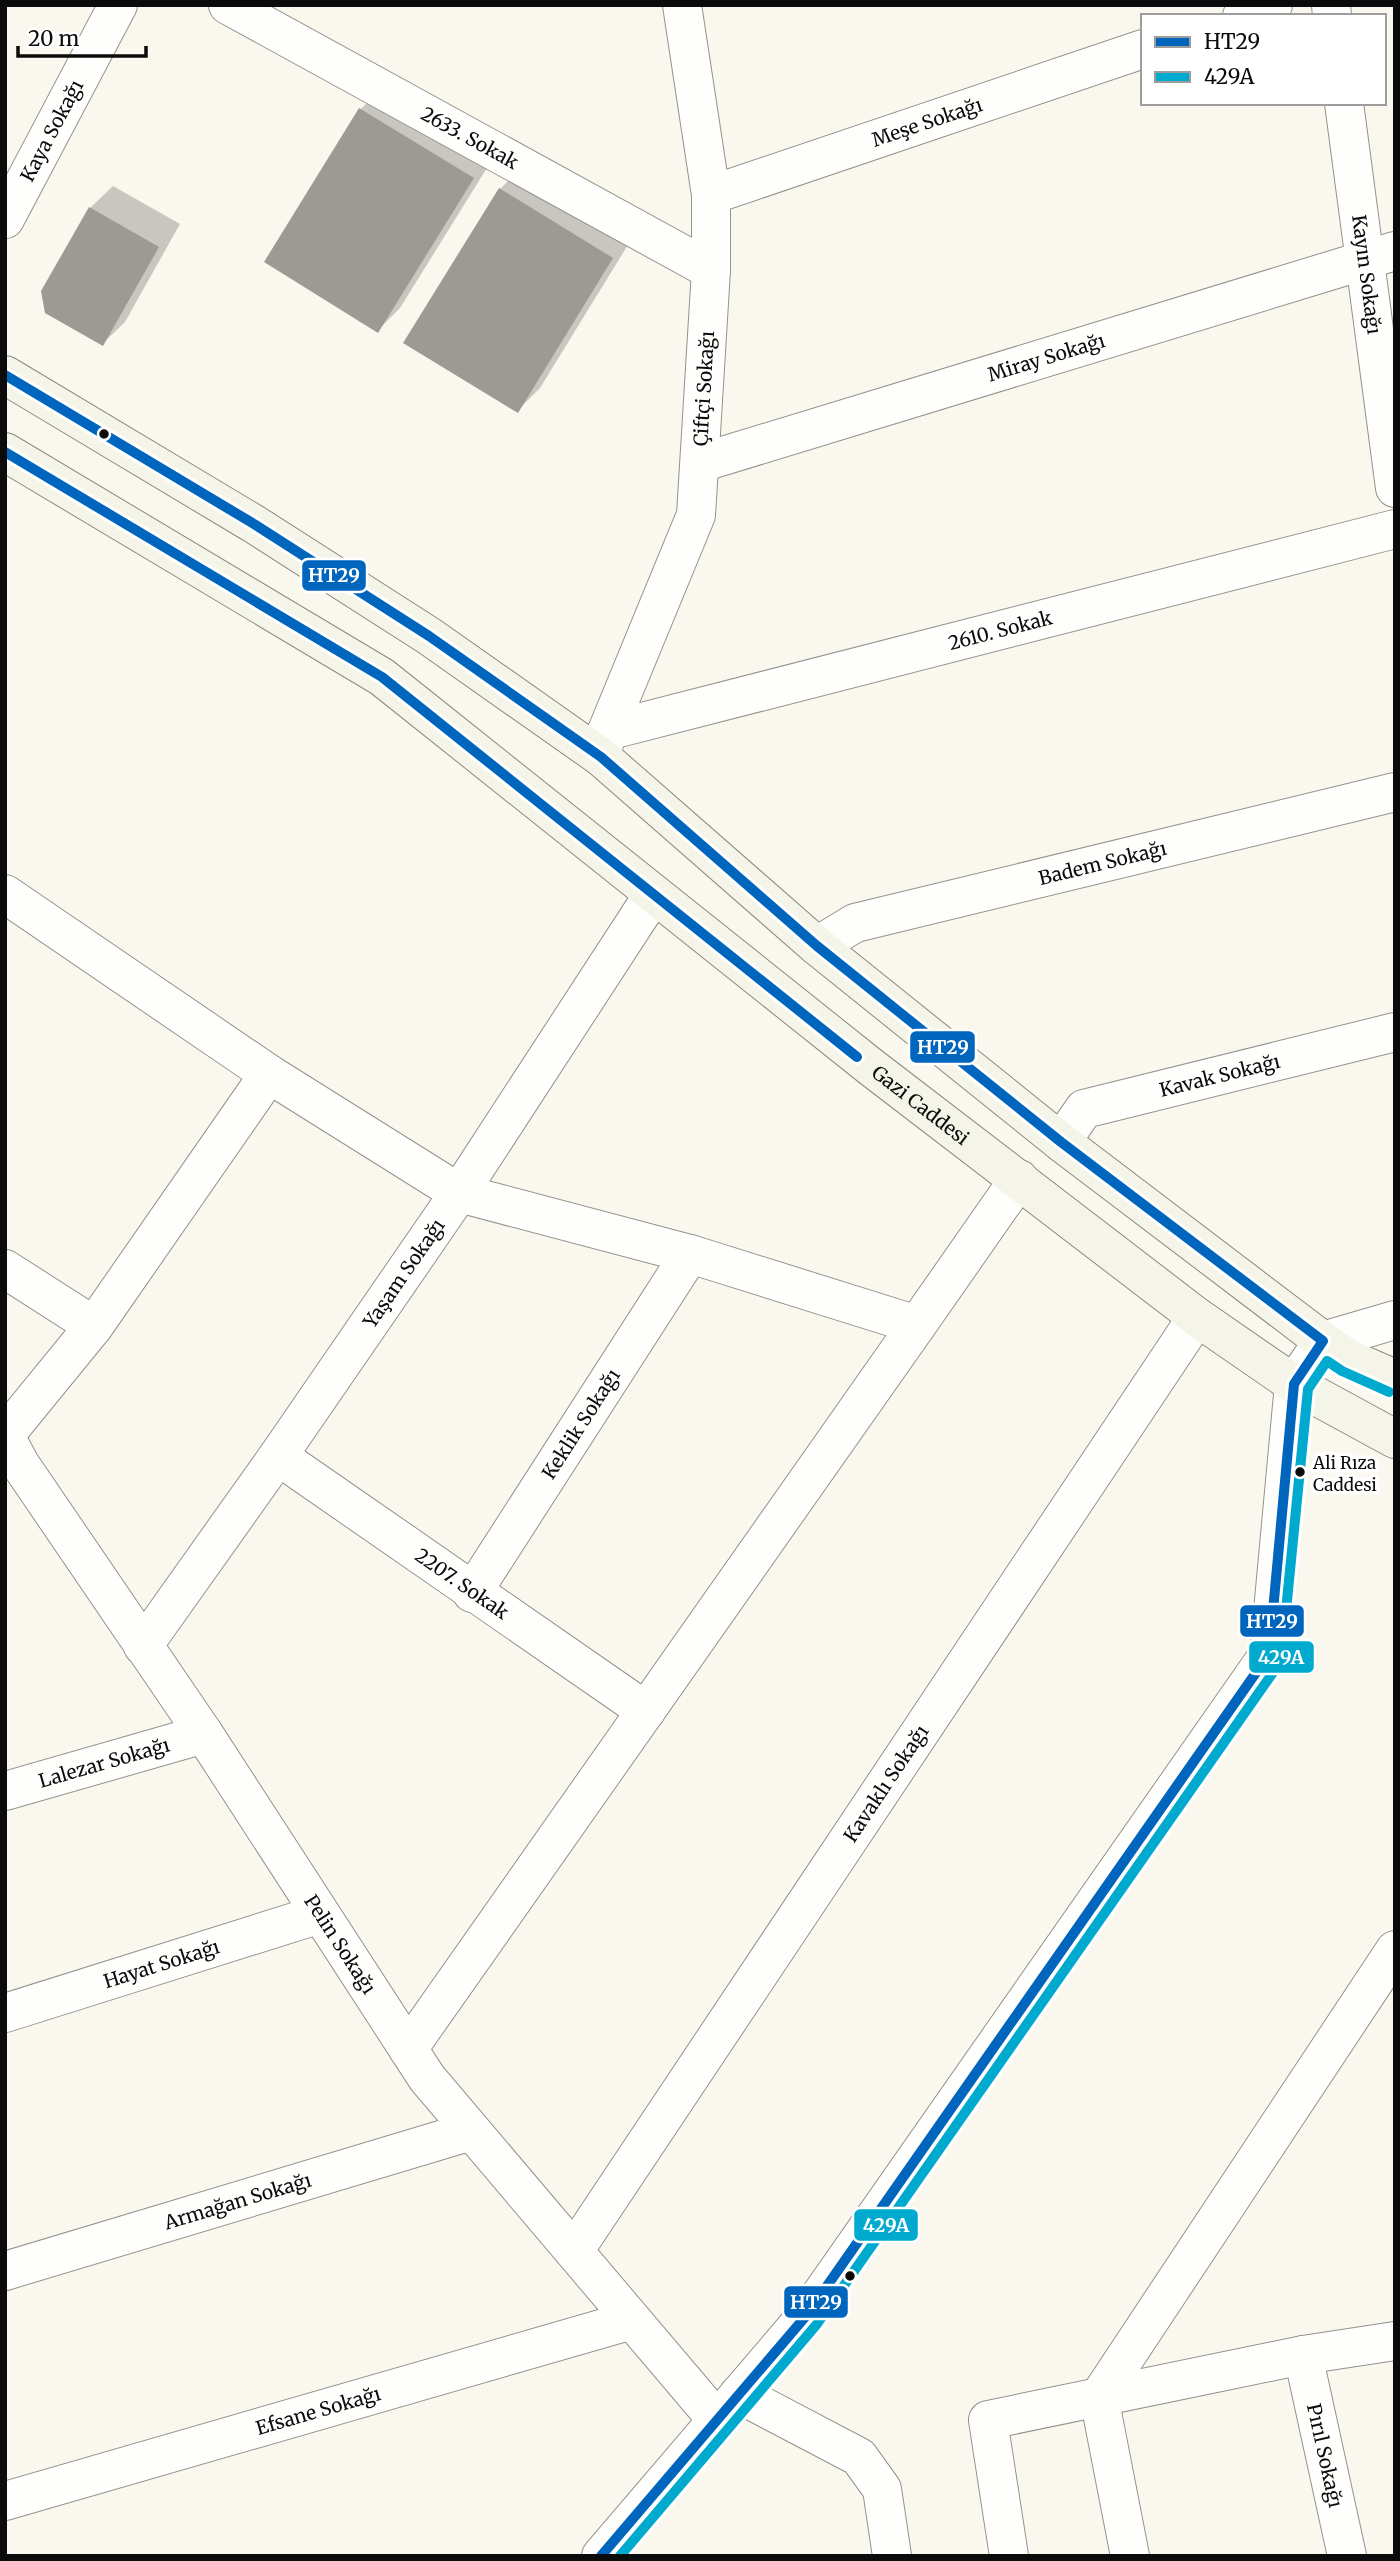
<svg xmlns="http://www.w3.org/2000/svg" width="1400" height="2561" font-family="Merriweather,serif">
  <rect width="100%" height="100%" fill="#faf8ee"/>
  <!-- shadow -->
  <g fill="#0003">
    <polygon points="383,86 495,155 400,308 378,330 266,262 361,109"/>
    <polygon points="522,167 634,235 540,388 517,411 500,189"/>
    <polygon points="113,186 180,224 125,322 102,344 90,208"/>
  </g>
  <!-- building -->
  <g fill="#9c9a94">
    <polygon points="359,108 474,178 378,333 264,262"/>
    <polygon points="499,188 613,258 518,413 403,343"/>
    <polygon points="89,207 159,247 103,346 45,313 41,291"/>
  </g>
  <g fill="none" stroke-linecap="round" stroke-linejoin="round">
    <defs>
      <g id="minor">
        <path id="s1" d="M 228,5 L 711,270"/>
        <polyline points="1242,16 1273,5"/>
        <path id="s2" d="M 711,195 L 1143,49"/>
        <path id="s3" d="M 700,463 L 1395,251"/>
        <path id="s4" d="M 607,731 L 1395,529"/>
        <path id="s5" d="M 817,946 L 855,923 L 1395,792"/>
        <polyline points="5,1269 94,1326"/>
        <polyline points="1323,1341 1395,1320"/>
        <polyline points="5,1435 94,1326 269,1074 459,1193 690,1254 917,1325 1019,1179"/>
        <path id="s6" d="M 5,1436 L 20,1464 L 204,1734 L 427,2078 L 717,2420"/>
        <path id="s7" d="M 278,1456 L 646,1711"/>
        <path id="s8" d="M 472,1593 L 690,1254"/>
        <path id="s9" d="M 143,1646 L 278,1456 L 459,1193 L 653,895"/>
        <path id="s10" d="M 5,1791 L 204,1734"/>
        <path id="s11" d="M 5,2013 L 320,1914"/>
        <polyline points="408,2049 917,1325"/>
        <path id="s12" d="M 574,2251 L 1197,1317"/>
        <path id="s13" d="M 5,2271 L 471,2131"/>
        <path id="s14" d="M 1303,2355 L 1347,2556"/>
        <polyline points="739,2394 859,2457 882,2489 892,2556"/>
        <path id="s15" d="M 5,2501 L 632,2320"/>
        <polyline points="1009,2556 988,2420 1303,2355 1395,2341"/>
        <polyline points="1130,2556 1099,2397 1395,1950"/>
      </g>
      <g id="tertiary">
        <polyline points="1331,5 1332,16"/>
        <path id="s16" d="M 1344,103 L 1395,488"/>
        <path id="s17" d="M 5,219 L 118,5"/>
        <path id="s18" d="M 601,757 L 607,731 L 696,515 L 711,270 L 711,195 L 682,5"/>
        <polyline points="5,894 269,1074"/>
        <path id="s19" d="M 1061,1142 L 1084,1109 L 1395,1032"/>
        <polyline points="601,2556 806,2316 1269,1654 1294,1384 1323,1341"/>
      </g>
      <g id="secondary">
        <polyline points="5,375 254,524 429,636 601,757 817,946 1061,1142 1323,1341 1349,1359 1395,1379"/>
        <path id="s20" d="M 5,452 L 382,677 L 871,1067 L 1197,1317 L 1294,1384 L 1395,1439"/>
      </g>
    </defs>
    <!-- minor casing -->
    <use href="#minor" stroke="#93928d" stroke-width="40"/>
    <!-- tertiary casing -->
    <use href="#tertiary" stroke="#93928d" stroke-width="40"/>
    <!-- secondary casing -->
    <use href="#secondary" stroke="#898884" stroke-width="40"/>
    <!-- minor -->
    <use href="#minor" stroke="#fefefc" stroke-width="38"/>
    <!-- tertiary -->
    <use href="#tertiary" stroke="#fefefc" stroke-width="38"/>
    <!-- secondary -->
    <use href="#secondary" stroke="#f4f4e8" stroke-width="38"/>
    <defs>
      <g id="bus-1">
        <polyline points="5,375 254,524 429,636 601,757 817,946 1061,1142 1323,1341 1294,1384 1269,1654 806,2316 601,2556"/>
        <polyline points="5,452 382,677 857,1057"/>
      </g>
      <polyline id="bus-2" points="620,2556 817,2324 1281,1661 1308,1389 1327,1361 1342,1371 1389,1392"/>
    </defs>
    <!-- bus-1 casing -->
    <use href="#bus-1" stroke="#fff" stroke-width="16"/>
    <!-- bus-2 casing -->
    <use href="#bus-2" stroke="#fff" stroke-width="16"/>
    <!-- bus-1 -->
    <use href="#bus-1" stroke="#0065bd" stroke-width="10"/>
    <!-- bus-2 -->
    <use href="#bus-2" stroke="#00a9ce" stroke-width="10"/>
  </g>
  <!-- markers -->
  <g fill="#0b0b0b" stroke="#fff" stroke-width="2.5">
    <circle cx="104" cy="434" r="6"/>
    <circle cx="1300" cy="1472" r="6"/>
    <circle cx="850" cy="2276" r="6"/>
  </g>
  <g text-anchor="middle" stroke-width="7" stroke-linejoin="round" paint-order="stroke">
    <!-- bus labels -->
    <g font-size="17" fill="#0b0b0b" stroke="#fff" text-anchor="start">
      <text x="1313" y="1469">Ali Rıza<tspan x="1313" dy="22">Caddesi</tspan></text>
    </g>
    <!-- street labels -->
    <g font-size="19" fill="#0b0b0b" stroke="#fff">
      <text dy="7" stroke="none"><textPath href="#s2" startOffset="228">Meşe Sokağı</textPath></text>
      <text dy="7" stroke="none"><textPath href="#s17" startOffset="100">Kaya Sokağı</textPath></text>
      <text dy="7" stroke="none"><textPath href="#s1" startOffset="276">2633. Sokak</textPath></text>
      <text dy="7" stroke="none"><textPath href="#s16" startOffset="173">Kayın Sokağı</textPath></text>
      <text dy="7" stroke="none"><textPath href="#s3" startOffset="362">Miray Sokağı</textPath></text>
      <text dy="7" stroke="none"><textPath href="#s18" startOffset="387">Çiftçi Sokağı</textPath></text>
      <text dy="7" stroke="none"><textPath href="#s4" startOffset="406">2610. Sokak</textPath></text>
      <text dy="7" stroke="none"><textPath href="#s5" startOffset="299">Badem Sokağı</textPath></text>
      <text dy="7" stroke="none"><textPath href="#s19" startOffset="180">Kavak Sokağı</textPath></text>
      <text dy="7" stroke="none"><textPath href="#s20" startOffset="1127">Gazi Caddesi</textPath></text>
      <text dy="7" stroke="none"><textPath href="#s9" startOffset="455">Yaşam Sokağı</textPath></text>
      <text dy="7" stroke="none"><textPath href="#s8" startOffset="201">Keklik Sokağı</textPath></text>
      <text dy="7" stroke="none"><textPath href="#s7" startOffset="224">2207. Sokak</textPath></text>
      <text dy="7" stroke="none"><textPath href="#s10" startOffset="103">Lalezar Sokağı</textPath></text>
      <text dy="7" stroke="none"><textPath href="#s12" startOffset="562">Kavaklı Sokağı</textPath></text>
      <text dy="7" stroke="none"><textPath href="#s6" startOffset="609">Pelin Sokağı</textPath></text>
      <text dy="7" stroke="none"><textPath href="#s11" startOffset="164">Hayat Sokağı</textPath></text>
      <text dy="7" stroke="none"><textPath href="#s13" startOffset="243">Armağan Sokağı</textPath></text>
      <text dy="7" stroke="none"><textPath href="#s15" startOffset="326">Efsane Sokağı</textPath></text>
      <text dy="7" stroke="none"><textPath href="#s14" startOffset="103">Pırıl Sokağı</textPath></text>
    </g>
  </g>
  <g stroke="#fff" stroke-width="2.5">
    <rect x="301" y="559" width="66" height="33" rx="7" fill="#0065bd"/>
    <rect x="909" y="1030" width="67" height="34" rx="7" fill="#0065bd"/>
    <rect x="1239" y="1604" width="66" height="34" rx="7" fill="#0065bd"/>
    <rect x="1248" y="1640" width="67" height="34" rx="7" fill="#00a9ce"/>
    <rect x="853" y="2208" width="66" height="34" rx="7" fill="#00a9ce"/>
    <rect x="783" y="2285" width="66" height="34" rx="7" fill="#0065bd"/>
  </g>
  <g font-size="19" text-anchor="middle" font-weight="bold" fill="#fff">
    <text x="334" y="582">HT29</text>
    <text x="943" y="1054">HT29</text>
    <text x="1272" y="1628">HT29</text>
    <text x="1281" y="1664">429A</text>
    <text x="886" y="2232">429A</text>
    <text x="816" y="2309">HT29</text>
  </g>
  <!-- border -->
  <rect width="1400" height="2561" fill="none" stroke="#0b0b0b" stroke-width="14"/>
  <!-- legend -->
  <rect x="1141" y="14" width="245" height="91" fill="#ffffff" stroke="#9d9d9d" stroke-width="2"/>
  <rect x="1155" y="37" width="35" height="10" fill="#0065bd" stroke="#9d9d9d" stroke-width="2"/>
  <text x="1204" y="49" font-size="21" fill="#0b0b0b">HT29</text>
  <rect x="1155" y="72" width="35" height="10" fill="#00a9ce" stroke="#9d9d9d" stroke-width="2"/>
  <text x="1204" y="84" font-size="21" fill="#0b0b0b">429A</text>
  <!-- scale -->
  <path d="M18 46v10h128v-10" fill="none" stroke="#0b0b0b" stroke-width="3.5"/>
  <text x="28" y="46" font-size="21" fill="#0b0b0b" stroke="#ffffff" stroke-width="5" paint-order="stroke">20 m</text>
</svg>
